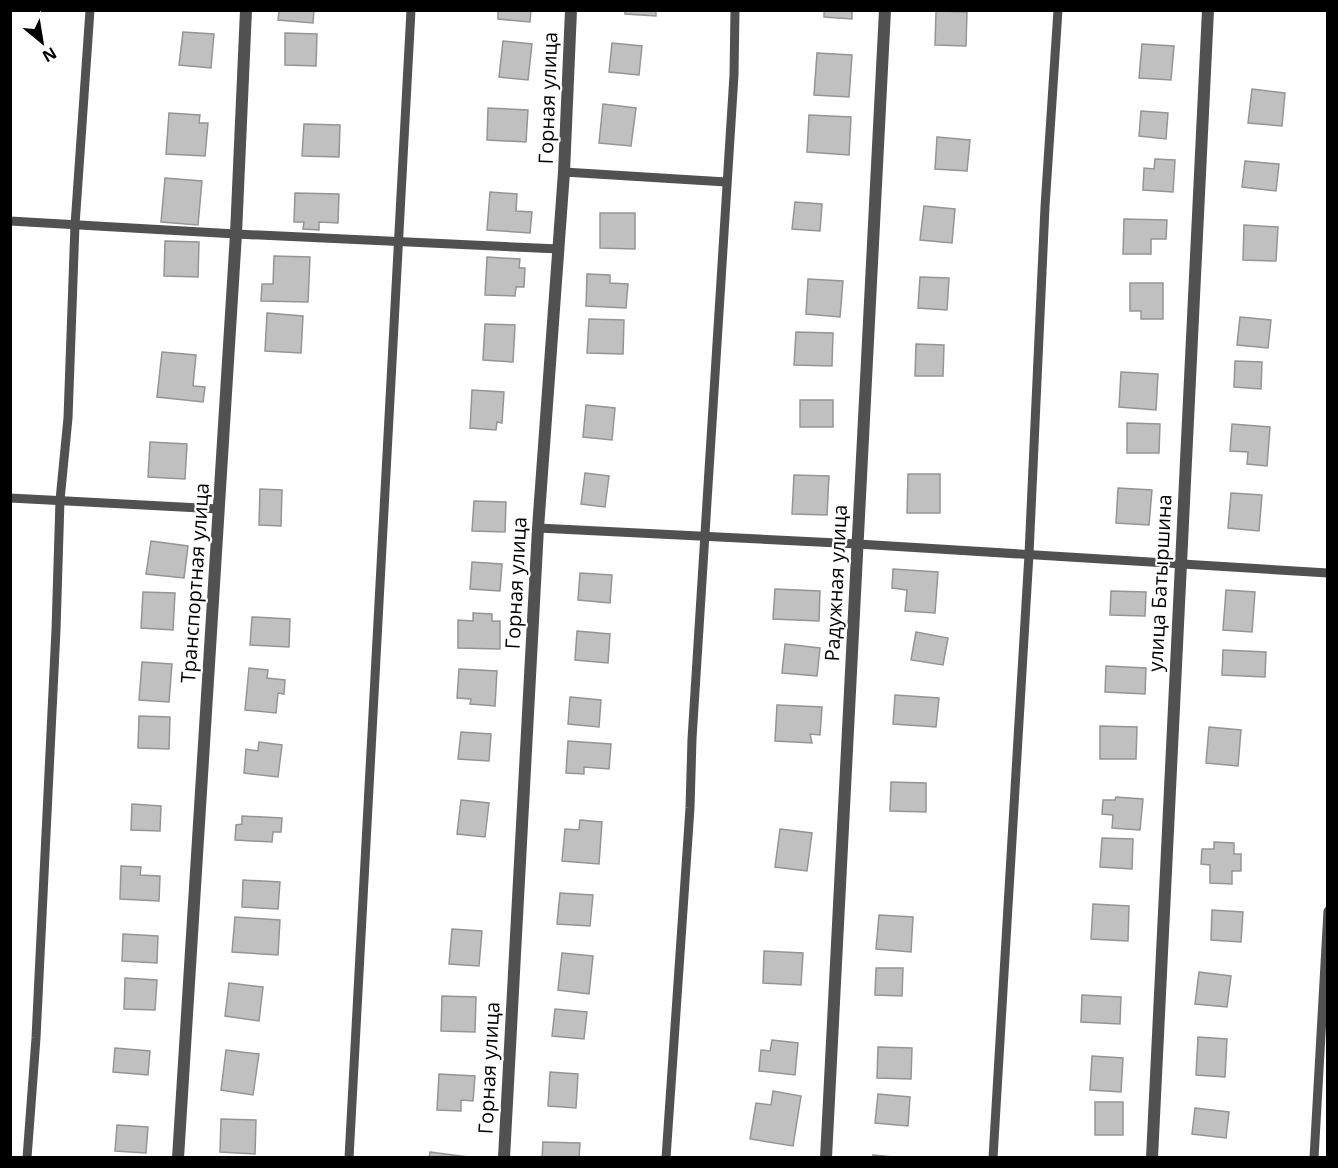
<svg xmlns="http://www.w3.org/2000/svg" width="1338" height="1168" font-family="'Open Sans',sans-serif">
  <rect width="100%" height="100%" fill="#fff"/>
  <!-- building -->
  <g fill="#c0c0c0" stroke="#959595" stroke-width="1.5">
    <polygon points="279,10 314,10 313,23 278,20"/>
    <polygon points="498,10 531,10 530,22 498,19"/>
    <polygon points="625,10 656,10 656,16 625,14"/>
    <polygon points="824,10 852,10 852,19 824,17"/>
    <polygon points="936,11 967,12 966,46 935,45"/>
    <polygon points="183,32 214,34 211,68 179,65"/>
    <polygon points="285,33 317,34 316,66 285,65"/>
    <polygon points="503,41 532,44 528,80 499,77"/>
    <polygon points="612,43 642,46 639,75 609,72"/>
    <polygon points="1142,44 1174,46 1171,80 1139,78"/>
    <polygon points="817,53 852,55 849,97 814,95"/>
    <polygon points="1252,89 1285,93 1282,126 1248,123"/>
    <polygon points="603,104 636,108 631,146 599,143"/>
    <polygon points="488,108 528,110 526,142 487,140"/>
    <polygon points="1141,111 1168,113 1166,139 1139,136"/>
    <polygon points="169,113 200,115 199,123 208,123 205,156 166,154"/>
    <polygon points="809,115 851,117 849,155 807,152"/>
    <polygon points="304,124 340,125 339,157 302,156"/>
    <polygon points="937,137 970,140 967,171 935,169"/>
    <polygon points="1155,159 1175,160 1173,192 1143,190 1144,168 1154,169"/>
    <polygon points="1245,161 1279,164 1276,191 1242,187"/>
    <polygon points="165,178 202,181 198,225 161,222"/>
    <polygon points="490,192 517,194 516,211 532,212 530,233 487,230"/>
    <polygon points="295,193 339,194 338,223 319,222 319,230 303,229 304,222 294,222"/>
    <polygon points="795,202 822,204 820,231 792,229"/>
    <polygon points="924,206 955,209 952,243 920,240"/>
    <polygon points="600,213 635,213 635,249 600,248"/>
    <polygon points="1124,219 1167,220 1166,239 1151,239 1151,254 1123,254"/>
    <polygon points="1244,225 1278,227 1276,261 1243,260"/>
    <polygon points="165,241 199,242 198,277 164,276"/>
    <polygon points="274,256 310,257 308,302 261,301 262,284 273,284"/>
    <polygon points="487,257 520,259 519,268 525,268 524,287 516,287 515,296 485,295"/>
    <polygon points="587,274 610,275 610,283 628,284 626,308 586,306"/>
    <polygon points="920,277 949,278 947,310 918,308"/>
    <polygon points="808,279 843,281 840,317 806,314"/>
    <polygon points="1130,283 1163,283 1163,319 1141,319 1141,311 1130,311"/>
    <polygon points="267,313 303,316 301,353 265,351"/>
    <polygon points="1240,317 1271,320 1268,348 1237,345"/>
    <polygon points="589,319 624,320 623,354 587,353"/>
    <polygon points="485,324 515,325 513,362 483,360"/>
    <polygon points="796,332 833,333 832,366 794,365"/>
    <polygon points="916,344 944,345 943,376 915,376"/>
    <polygon points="162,352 196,355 193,386 205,387 203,402 157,397"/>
    <polygon points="1235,361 1262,362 1261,389 1234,387"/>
    <polygon points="1121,372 1158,374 1156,410 1119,407"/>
    <polygon points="472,390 504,392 502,423 497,422 496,430 470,428"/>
    <rect x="800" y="400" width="33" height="27"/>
    <polygon points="586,405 615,408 612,440 583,437"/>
    <polygon points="1127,423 1160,424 1159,453 1127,453"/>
    <polygon points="1232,424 1270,427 1267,466 1247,464 1248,452 1230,451"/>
    <polygon points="150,442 187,444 185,479 148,477"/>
    <polygon points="585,473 609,476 605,507 581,504"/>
    <polygon points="908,474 940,474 940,513 907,513"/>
    <polygon points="794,475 829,476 827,515 792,514"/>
    <polygon points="1118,488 1152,490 1149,525 1116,523"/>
    <polygon points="260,489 282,490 281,526 259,525"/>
    <polygon points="1231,493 1262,495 1259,531 1228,528"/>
    <polygon points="474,501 506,502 505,532 472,531"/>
    <polygon points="151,541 188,546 184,578 146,574"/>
    <polygon points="472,562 502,564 500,591 470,589"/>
    <polygon points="893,569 938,572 935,613 905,611 907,590 892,588"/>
    <polygon points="580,573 612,575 610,603 578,600"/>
    <polygon points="775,589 820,591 819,621 773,619"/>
    <polygon points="1226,590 1255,592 1252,632 1223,630"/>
    <polygon points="1111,591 1146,592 1145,616 1110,615"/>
    <polygon points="143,592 175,593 173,630 141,628"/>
    <polygon points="473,613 492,614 492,621 500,621 500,649 458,648 458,620 473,621"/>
    <polygon points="252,617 290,619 289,647 250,645"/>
    <polygon points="577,631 610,634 608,663 575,660"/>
    <polygon points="916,632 948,638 943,665 911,660"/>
    <polygon points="785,644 820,648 817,676 782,673"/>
    <polygon points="1223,650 1266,652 1265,677 1222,675"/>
    <polygon points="142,662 172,664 169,702 139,700"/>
    <polygon points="1106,666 1146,668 1145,694 1105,692"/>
    <polygon points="249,668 268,670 267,678 285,680 284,694 278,693 276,713 245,710"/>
    <polygon points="459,669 497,671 495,706 470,704 471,699 457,698"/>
    <polygon points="895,695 939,698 936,727 893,724"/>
    <polygon points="570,697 601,700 599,727 568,724"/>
    <polygon points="777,705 822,707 820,735 810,734 812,743 775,741"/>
    <polygon points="139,716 170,717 169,749 138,748"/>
    <polygon points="1100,726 1137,727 1136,759 1100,759"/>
    <polygon points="1209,727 1241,730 1238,766 1206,763"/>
    <polygon points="461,732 491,734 489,761 458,759"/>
    <polygon points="568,741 611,744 609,769 584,767 584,774 566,773"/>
    <polygon points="259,742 282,745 278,777 244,773 246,749 258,751"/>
    <polygon points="891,782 926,783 926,812 890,811"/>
    <polygon points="1116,797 1143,799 1140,830 1112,828 1113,815 1102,814 1103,800 1115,800"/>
    <polygon points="461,800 489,803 485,837 457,834"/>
    <polygon points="132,804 161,806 160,831 131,830"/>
    <polygon points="242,816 282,818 281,832 273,832 272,842 235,840 236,825 242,824"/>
    <polygon points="580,820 602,822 599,864 562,861 565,829 579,830"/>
    <polygon points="780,829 812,833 807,871 775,867"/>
    <polygon points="1102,838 1133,839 1132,869 1100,867"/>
    <polygon points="1214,842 1234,843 1234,854 1241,854 1241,871 1232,871 1232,884 1210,883 1210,865 1201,864 1202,849 1214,849"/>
    <polygon points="121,866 141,867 140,875 160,876 159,901 120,899"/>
    <polygon points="243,880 280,882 278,909 242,907"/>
    <polygon points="560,893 593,895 590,926 557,924"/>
    <polygon points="1093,904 1129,906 1128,941 1091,939"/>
    <polygon points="1212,910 1243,912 1241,942 1211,940"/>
    <polygon points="879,915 913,917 911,952 876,949"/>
    <polygon points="235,917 280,920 278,955 232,952"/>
    <polygon points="452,929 482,931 479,966 449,964"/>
    <polygon points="123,934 158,936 157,963 122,961"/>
    <polygon points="764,951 803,953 801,985 763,983"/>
    <polygon points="562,953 593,956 589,994 558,990"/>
    <polygon points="876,968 903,968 902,996 875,995"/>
    <polygon points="1199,972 1231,976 1227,1007 1195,1004"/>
    <polygon points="125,978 157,980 155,1010 124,1009"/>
    <polygon points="229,983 263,987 259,1021 225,1016"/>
    <polygon points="1082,995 1121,997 1120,1024 1081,1022"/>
    <polygon points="442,996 476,997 475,1032 441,1031"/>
    <polygon points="555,1009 587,1012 584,1039 552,1036"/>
    <polygon points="1198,1037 1227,1039 1225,1077 1196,1075"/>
    <polygon points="772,1040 798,1043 795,1075 759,1071 761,1050 770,1051"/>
    <polygon points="878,1047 912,1048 911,1079 877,1078"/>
    <polygon points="115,1048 150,1051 148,1075 113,1072"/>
    <polygon points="226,1050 259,1054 253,1095 221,1090"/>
    <polygon points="1092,1056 1123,1058 1121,1092 1090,1090"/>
    <polygon points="550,1072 578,1074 576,1108 548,1106"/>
    <polygon points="439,1074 475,1076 473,1101 461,1100 461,1111 437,1110"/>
    <polygon points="773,1091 801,1096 793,1146 750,1139 756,1103 771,1105"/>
    <polygon points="878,1094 910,1097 908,1126 875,1123"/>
    <rect x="1095" y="1102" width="28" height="33"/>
    <polygon points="1195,1108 1229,1112 1226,1138 1192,1134"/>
    <polygon points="221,1119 256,1120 255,1154 220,1152"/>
    <polygon points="117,1125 148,1127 146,1153 115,1151"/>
    <polygon points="543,1142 580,1143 579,1158 542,1158"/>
    <polygon points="430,1152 468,1157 468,1158 429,1158"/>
    <polygon points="873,1155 904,1158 872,1158"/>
  </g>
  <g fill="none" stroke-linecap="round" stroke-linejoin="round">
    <!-- service -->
    <g stroke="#515151" stroke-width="9">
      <polyline points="564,172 726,182"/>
      <polyline points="10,221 236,234 559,249"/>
      <polyline points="10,498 219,509"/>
      <polyline points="538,528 858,544 1328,573"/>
      <polyline points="27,1158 36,1038 56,630 60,500 68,418 75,225 90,10"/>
      <polyline points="349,1158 411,10"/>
      <polyline points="666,1158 690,808 692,739 734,75 735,10"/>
      <polyline points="993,1158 1029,554 1045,207 1058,10"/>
      <polyline points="1314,1158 1328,911"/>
    </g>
    <!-- minor -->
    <g stroke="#515151" stroke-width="12">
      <polyline points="178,1158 236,234 246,10"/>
      <polyline points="504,1158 538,528 564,172 571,10"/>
      <polyline points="826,1158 885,10"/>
      <polyline points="1152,1158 1208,10"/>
    </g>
  </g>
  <g text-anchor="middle" stroke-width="4.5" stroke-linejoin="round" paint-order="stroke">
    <!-- street labels -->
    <g font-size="20" fill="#000" stroke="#fff">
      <text transform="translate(548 98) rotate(-88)" y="7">Горная улица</text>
      <text transform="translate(195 583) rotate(-86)" y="7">Транспортная улица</text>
      <text transform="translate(516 583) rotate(-87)" y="7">Горная улица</text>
      <text transform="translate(836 583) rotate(-87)" y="7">Радужная улица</text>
      <text transform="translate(1160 583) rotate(-87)" y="7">улица Батыршина</text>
      <text transform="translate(489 1068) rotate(-87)" y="7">Горная улица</text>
    </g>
  </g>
  <!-- border -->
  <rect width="1338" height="1168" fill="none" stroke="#000000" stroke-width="24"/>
  <!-- north arrow -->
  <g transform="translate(42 42) rotate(150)" stroke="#ffffff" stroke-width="4.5" paint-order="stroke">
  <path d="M0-4.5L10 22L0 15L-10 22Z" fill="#000000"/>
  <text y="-9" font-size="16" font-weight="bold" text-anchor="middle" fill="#000000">N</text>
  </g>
</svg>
